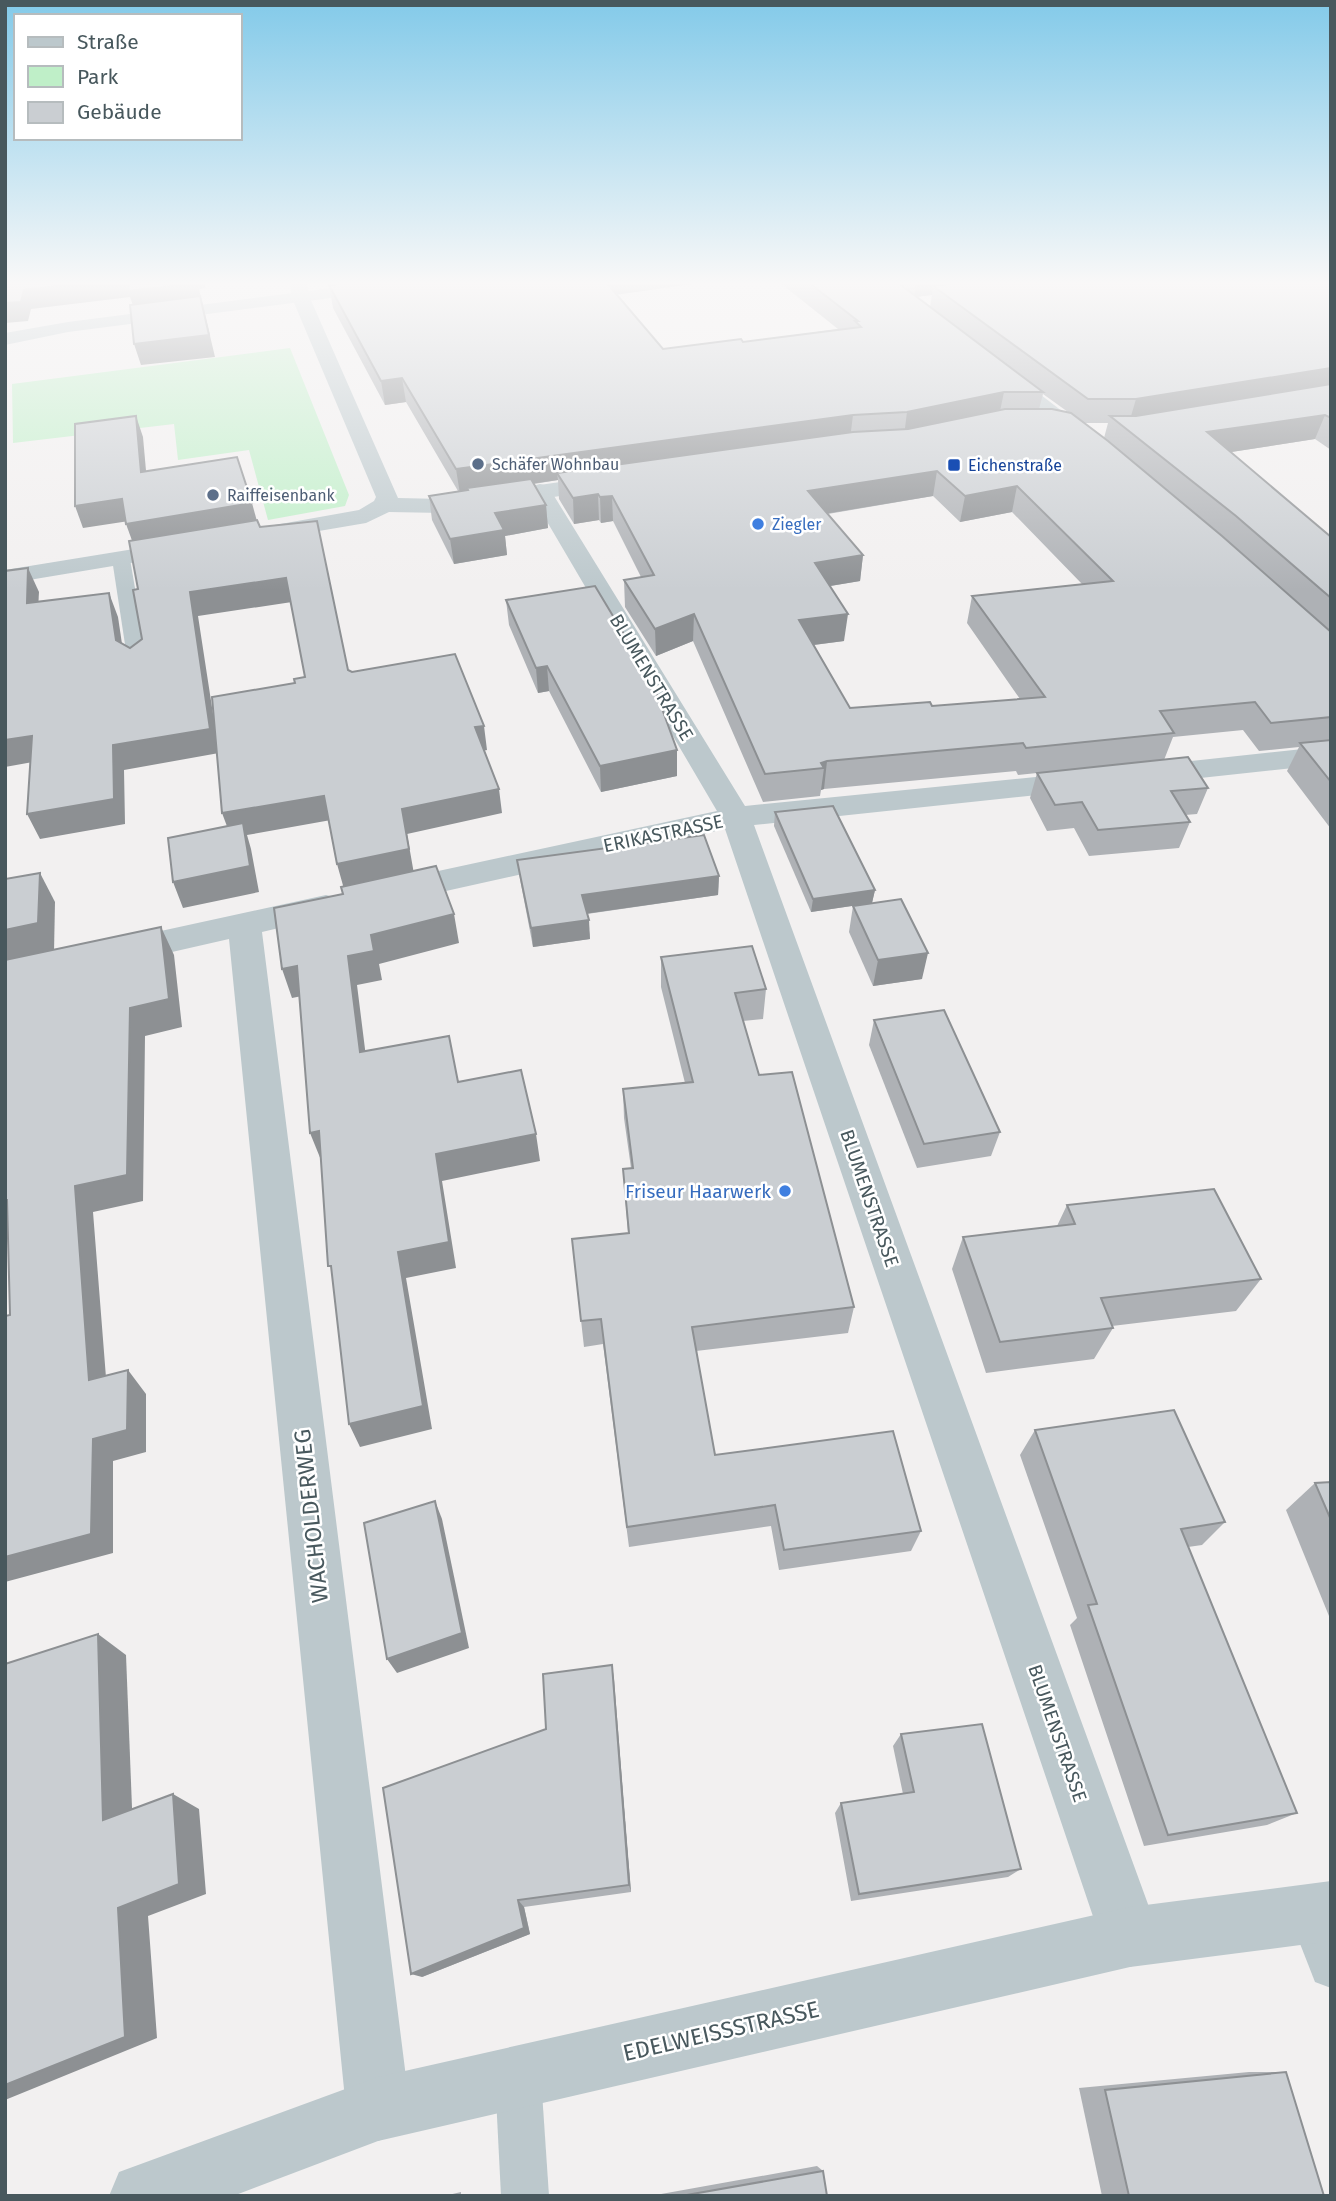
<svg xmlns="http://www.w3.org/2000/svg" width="1336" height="2201" font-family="'Fira Sans',sans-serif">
  <rect width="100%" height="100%" fill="#f2f0f0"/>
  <!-- green -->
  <polygon fill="#bfefc8" points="290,348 349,495 345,506 268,520 249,450 178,460 174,424 13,443 12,384"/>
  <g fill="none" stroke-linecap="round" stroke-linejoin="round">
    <!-- service -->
    <g fill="#bcc8cc" fill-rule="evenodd">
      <polygon points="121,554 130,559 148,664 138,670 128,664 112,559"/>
      <polygon points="1310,1891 1325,1898 1331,1911 1331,1988 1315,1982 1288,1913 1295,1898"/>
      <polygon points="518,2054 534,2061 541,2077 549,2196 501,2196 495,2077 502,2061"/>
    </g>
    <!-- minor -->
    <g fill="#bcc8cc" fill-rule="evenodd">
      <polygon points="378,282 425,282 416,287 68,332 5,345 5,333 68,322"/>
      <polygon points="999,366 1006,368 1097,438 1101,442 1097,446 1083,446 992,376 989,372"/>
      <polygon points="540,484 548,486 551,491 745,806 1085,772 1096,775 1100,781 1096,787 1085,790 754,825 1160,1937 1151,1958 1130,1967 1109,1958 1100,1937 725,829 392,903 380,900 375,892 380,884 392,881 717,811 529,491 532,486"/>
      <polygon points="1331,746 1331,764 1145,784 1134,781 1130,775 1134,769 1145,766"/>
      <polygon points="326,895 338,898 343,906 338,914 262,932 410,2109 401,2132 378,2141 355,2132 346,2109 229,939 115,965 103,962 98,953 103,944 115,941"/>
    </g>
    <!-- tertiary -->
    <g fill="#bcc8cc" fill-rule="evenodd">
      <polygon points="290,282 307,282 310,298 398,498 443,499 609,475 617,477 620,482 617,487 609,489 443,513 389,512 366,523 266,540 258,538 254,533 258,528 359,510 374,501 376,497 292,298"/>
      <polygon points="183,541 191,543 195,548 191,553 5,584 5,570"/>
      <polygon points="1331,1881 1331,1941 1130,1967 378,2141 233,2196 109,2196 119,2172 378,2077 1130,1907"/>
    </g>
  </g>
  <!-- wall -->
  <g fill="#aeb1b5" fill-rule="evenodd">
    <path d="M 331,282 L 706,282 L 617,294 L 663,349 L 743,342 L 838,329 L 779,282 L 1331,282 L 1331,450 L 1315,439 L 1231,452 L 1331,537 L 1331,829 L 1287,771 L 1299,747 L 1259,751 L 1243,730 L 1173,737 L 1164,760 L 1208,788 L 1197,814 L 1185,815 L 1190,822 L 1179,848 L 1089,856 L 1074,828 L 1047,831 L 1030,798 L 1037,773 L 1018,775 L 1016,771 L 824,789 L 821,790 L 820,796 L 763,802 L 693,641 L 656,656 L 625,607 L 624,580 L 641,577 L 613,521 L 601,523 L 599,520 L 574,524 L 559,499 L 558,480 L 534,484 L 546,505 L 548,528 L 505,536 L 507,555 L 454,564 L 432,520 L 429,496 L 458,491 L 406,402 L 385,405 L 333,308 L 329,285 L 332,285 ZM 932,295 L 930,307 L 916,297 ZM 1043,394 L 1068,412 L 1039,409 ZM 1085,423 L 1108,423 L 1104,438 ZM 933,496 L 960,522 L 1012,512 L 1082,584 L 972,596 L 967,623 L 1020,699 L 932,706 L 850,708 L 814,645 L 844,641 L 830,586 L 860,581 L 863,555 L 828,514 Z"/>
    <polygon points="506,600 677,776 601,792 549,691 538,693 509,625"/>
    <polygon points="775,812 875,890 872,903 811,912 774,826"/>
    <polygon points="517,860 719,876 718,895 587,914 590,939 533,947 520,879"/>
    <polygon points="853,906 922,979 873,986 849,932"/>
    <polygon points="661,957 766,989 763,1019 743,1021 759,1075 854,1307 848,1333 696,1351 715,1455 921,1531 911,1551 779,1570 771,1526 629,1547 603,1344 584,1347 572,1239 628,1233 623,1169 631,1168 624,1118 623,1089 685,1083 661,987"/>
    <polygon points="874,1020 1000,1132 991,1156 917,1168 869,1045"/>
    <polygon points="1067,1205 1261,1279 1236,1311 1112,1326 1113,1328 1094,1359 986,1373 952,1269 963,1237 1057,1226"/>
    <polygon points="1035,1430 1225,1522 1202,1545 1188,1547 1297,1813 1267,1825 1144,1846 1070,1625 1077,1618 1020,1455"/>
    <polygon points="1331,1482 1331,1621 1286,1510 1315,1483"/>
    <polygon points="612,1665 631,1892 524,1907 530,1934 422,1977 546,1729"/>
    <polygon points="901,1734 1021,1869 1008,1877 851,1901 835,1813 841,1803 903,1794 893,1746"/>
    <polygon points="1249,2072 1286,2072 1324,2196 1102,2196 1079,2088"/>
    <polygon points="817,2166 823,2171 827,2196 650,2196"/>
    <polygon points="461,2192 461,2196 444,2196"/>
  </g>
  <!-- shaded-wall -->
  <g fill="#8d9093">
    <polygon points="91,282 204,282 206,288 199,289 215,357 141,365 134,344 135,311 130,297 31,309 28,321 5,323 5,303 24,290"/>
    <polygon points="600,282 706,282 601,297"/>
    <polygon points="916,282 1017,282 933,286 932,295 914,297"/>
    <polygon points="1331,368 1331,390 1129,423 1136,399"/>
    <polygon points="402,378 406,402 385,405 381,381"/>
    <polygon points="1004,392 999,416 904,436 907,412"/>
    <polygon points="853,415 850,439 557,473 558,480 468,493 467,488 467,493 460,494 456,469"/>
    <polygon points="1325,415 1315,439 1199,457 1207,432"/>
    <polygon points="136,416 143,437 148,493 141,472"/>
    <polygon points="937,471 933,496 806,517 808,491"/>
    <polygon points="1017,486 1012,512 960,522 965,496"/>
    <polygon points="598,494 599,520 574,524 573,498"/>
    <polygon points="612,496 613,521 601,523 600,497"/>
    <polygon points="122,499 129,521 83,528 75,506"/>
    <polygon points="252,503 258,525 134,546 126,524"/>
    <polygon points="546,505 548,528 505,536 507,555 454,564 450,539 495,513"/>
    <polygon points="863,555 860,581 812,589 815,563"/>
    <polygon points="28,568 39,592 37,627 27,603"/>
    <polygon points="286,578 292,602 198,616 219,753 124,770 125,824 40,839 27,814 113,745 190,592"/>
    <polygon points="109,593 118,617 125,664 116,640"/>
    <polygon points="694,614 693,641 656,656 655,629"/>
    <polygon points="848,614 844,641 797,647 799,620"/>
    <polygon points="547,666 549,691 538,693 536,668"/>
    <polygon points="484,726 487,750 478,752 475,727"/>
    <polygon points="32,736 44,760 5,767 5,740"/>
    <polygon points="677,750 677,776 601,792 600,766"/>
    <polygon points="827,761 824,789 821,790 824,768 821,763"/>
    <polygon points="499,789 502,813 407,834 414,874 344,889 337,864 402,809"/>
    <polygon points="324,796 331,820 247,835 251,849 259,892 183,908 173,882 231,837 222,813"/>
    <polygon points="40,873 55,902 54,952 5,963 5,930"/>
    <polygon points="719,876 718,895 584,914 582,895"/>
    <polygon points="875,890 872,903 811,912 813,899"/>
    <polygon points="454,914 459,943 379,964 382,980 357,985 369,1081 360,1052 348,956 371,935"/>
    <polygon points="589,920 590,939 533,947 531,928"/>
    <polygon points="161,927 174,955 182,1027 145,1036 143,1201 93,1212 108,1403 89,1380 75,1186 130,1008"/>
    <polygon points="928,953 922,979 873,986 878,960"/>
    <polygon points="297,966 307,995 292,998 282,969"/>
    <polygon points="319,1131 330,1159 321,1160 310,1133"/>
    <polygon points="536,1134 540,1161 442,1181 456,1268 406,1278 432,1429 360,1447 349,1424 398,1252 436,1154"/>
    <polygon points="5,1200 7,1200 28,1226 5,1231"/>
    <polygon points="128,1370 146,1394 146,1452 113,1461 113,1553 5,1582 5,1557 93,1439"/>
    <polygon points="435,1501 442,1519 469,1648 397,1673 387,1659"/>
    <polygon points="98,1634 126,1655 133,1833 103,1820"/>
    <polygon points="612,1665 614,1679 631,1892 629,1885"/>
    <polygon points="173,1794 199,1809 206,1894 148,1916 157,2038 5,2100 5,2085 118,1908"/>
    <polygon points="518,1900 524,1907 530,1934 422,1977 411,1974"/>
  </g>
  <!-- building -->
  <g fill="#caced2" stroke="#8d9093" stroke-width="2" fill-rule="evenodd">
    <polygon points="5,282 91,282 24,290 21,302 5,303"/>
    <polygon points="128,282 197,282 197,283 129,291"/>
    <polygon points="334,282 606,282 663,349 741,339 743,342 861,327 855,321 858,321 808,282 897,282 1043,392 1004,392 907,412 853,415 456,469 402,378 381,381 329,285 335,285"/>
    <polygon points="964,282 1331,282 1331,368 1136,399 1088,399 933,286"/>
    <polygon points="200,296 209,335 134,344 130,305"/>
    <polygon points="1331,384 1331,418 1325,415 1207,432 1331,537 1331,598 1236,516 1110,416 1136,416"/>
    <path d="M 1005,409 L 1052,409 L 1071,413 L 1108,441 L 1222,536 L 1331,632 L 1331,717 L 1271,723 L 1255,702 L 1160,711 L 1174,733 L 1026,748 L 1023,743 L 827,761 L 821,763 L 824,768 L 765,774 L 694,614 L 655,629 L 624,580 L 654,575 L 612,496 L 600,497 L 598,494 L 573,498 L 557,473 L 853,432 L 908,429 ZM 937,471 L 965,496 L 1017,486 L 1113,581 L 972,596 L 1045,697 L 932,706 L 930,702 L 850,708 L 799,620 L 848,614 L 815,563 L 863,555 L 808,491 Z"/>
    <polygon points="136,416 141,472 237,457 252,503 126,524 122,499 75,506 75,424"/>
    <polygon points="531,479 546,505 495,513 504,530 450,539 429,496 468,490 467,488"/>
    <polygon points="257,520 260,527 317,521 348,670 352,672 455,654 484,726 475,727 499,789 402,809 409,849 337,864 324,796 222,813 212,697 295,683 294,679 305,677 286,578 190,592 210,729 113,745 114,799 27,814 32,736 5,740 5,571 28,568 27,603 109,593 116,640 130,648 142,639 133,590 138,589 129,541"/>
    <polygon points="595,586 652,681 677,750 600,766 547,666 536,668 506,600"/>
    <polygon points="1331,740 1331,782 1300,743"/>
    <polygon points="1188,757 1208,788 1171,791 1190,822 1098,830 1082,802 1055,805 1037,773"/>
    <polygon points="833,806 875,890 813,899 775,812"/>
    <polygon points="243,823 250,866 173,882 168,838"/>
    <polygon points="704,835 719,876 582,895 589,920 531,928 517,860"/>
    <polygon points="436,866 454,914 371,935 374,951 348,956 360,1052 449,1036 458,1082 521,1070 536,1134 436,1154 449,1242 398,1252 423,1406 349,1424 331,1266 328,1266 319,1131 310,1133 297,966 282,969 274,908 343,894 341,887"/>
    <polygon points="40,873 38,923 5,930 5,879"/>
    <polygon points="901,899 928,953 878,960 853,906"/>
    <polygon points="161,927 169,999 130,1008 127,1175 75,1186 89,1380 128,1370 127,1430 93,1439 91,1534 5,1557 5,1316 10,1315 7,1200 5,1200 5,960"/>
    <polygon points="752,946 766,989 735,993 759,1075 792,1072 854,1307 692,1327 715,1455 893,1431 921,1531 784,1550 775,1505 627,1527 601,1319 581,1321 572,1239 629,1233 623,1169 633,1168 623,1089 693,1082 661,957"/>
    <polygon points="944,1010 1000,1132 924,1144 874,1020"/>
    <polygon points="1214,1189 1261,1279 1101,1298 1113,1328 1000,1342 963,1237 1075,1224 1067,1205"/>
    <polygon points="1174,1410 1225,1522 1181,1529 1297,1813 1168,1835 1088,1605 1097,1604 1035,1430"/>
    <polygon points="1331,1482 1331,1520 1315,1483"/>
    <polygon points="435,1501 462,1633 387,1659 364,1523"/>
    <polygon points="98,1634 103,1820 173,1794 179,1884 118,1908 125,2037 5,2085 5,1664"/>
    <polygon points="612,1665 629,1885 518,1900 524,1928 411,1974 383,1788 546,1729 543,1674"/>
    <polygon points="982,1724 1021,1869 859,1894 841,1803 914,1792 901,1734"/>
    <polygon points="1286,2072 1324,2196 1129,2196 1105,2090"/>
    <polygon points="823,2171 827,2196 681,2196"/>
  </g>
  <!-- sky -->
  <linearGradient id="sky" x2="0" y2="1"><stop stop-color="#83cae9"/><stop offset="0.48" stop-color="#f9f8f8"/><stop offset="1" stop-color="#f9f8f8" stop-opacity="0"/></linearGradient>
  <rect width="1336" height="590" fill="url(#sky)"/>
  <!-- markers -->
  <g fill="#5c6f8a" stroke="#fff" stroke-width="2.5">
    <circle cx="478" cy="464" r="7"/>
    <circle cx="213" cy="495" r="7"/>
  </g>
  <rect fill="#1a4fb4" stroke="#fff" stroke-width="2.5" x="947" y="458" width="14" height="14" rx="3.5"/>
  <g fill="#3f7fe0" stroke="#fff" stroke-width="2.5">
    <circle cx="758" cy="524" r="7"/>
    <circle cx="785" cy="1191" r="7"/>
  </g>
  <g text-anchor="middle" stroke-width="5" stroke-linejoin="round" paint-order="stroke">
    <!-- far-service labels -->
    <g font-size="16" fill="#4e5e75" stroke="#fff" text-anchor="start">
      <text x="492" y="470">Schäfer Wohnbau</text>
      <text x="227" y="501">Raiffeisenbank</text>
    </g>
    <!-- far-transit labels -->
    <g font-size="16" fill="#164399" stroke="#fff" text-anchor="start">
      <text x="968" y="471">Eichenstraße</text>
    </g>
    <!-- far-shop labels -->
    <g font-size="16" fill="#366cbe" stroke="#fff" text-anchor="start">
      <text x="772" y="530">Ziegler</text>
    </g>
    <!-- street labels -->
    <g font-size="19" fill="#48585d" stroke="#fff">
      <text transform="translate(652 677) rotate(59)" y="7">BLUMENSTRASSE</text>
      <text transform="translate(663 833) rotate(-12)" y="7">ERIKASTRASSE</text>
      <text transform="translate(870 1198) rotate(71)" y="7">BLUMENSTRASSE</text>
      <text transform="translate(1058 1733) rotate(71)" y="7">BLUMENSTRASSE</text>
    </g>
    <!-- shop labels -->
    <g font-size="19" fill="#366cbe" stroke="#fff" text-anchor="end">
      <text x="771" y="1198">Friseur Haarwerk</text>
    </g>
    <!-- near-street labels -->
    <g font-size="23" fill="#48585d" stroke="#fff">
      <text transform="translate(311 1516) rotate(-96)" y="8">WACHOLDERWEG</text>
      <text transform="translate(721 2031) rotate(-13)" y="8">EDELWEISSSTRASSE</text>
    </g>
  </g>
  <!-- border -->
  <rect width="1336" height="2201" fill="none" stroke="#48585d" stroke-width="14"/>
  <!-- legend -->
  <rect x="14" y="14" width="228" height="126" fill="#ffffff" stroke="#b6bcbe" stroke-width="2"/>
  <rect x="28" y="37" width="35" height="10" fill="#bcc8cc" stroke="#b6bcbe" stroke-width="2"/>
  <text x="77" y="49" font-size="21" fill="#48585d">Straße</text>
  <rect x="28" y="66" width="35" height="21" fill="#bfefc8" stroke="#b6bcbe" stroke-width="2"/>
  <text x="77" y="84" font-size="21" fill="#48585d">Park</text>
  <rect x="28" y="102" width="35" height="21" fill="#caced2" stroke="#b6bcbe" stroke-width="2"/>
  <text x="77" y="119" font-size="21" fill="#48585d">Gebäude</text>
</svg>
